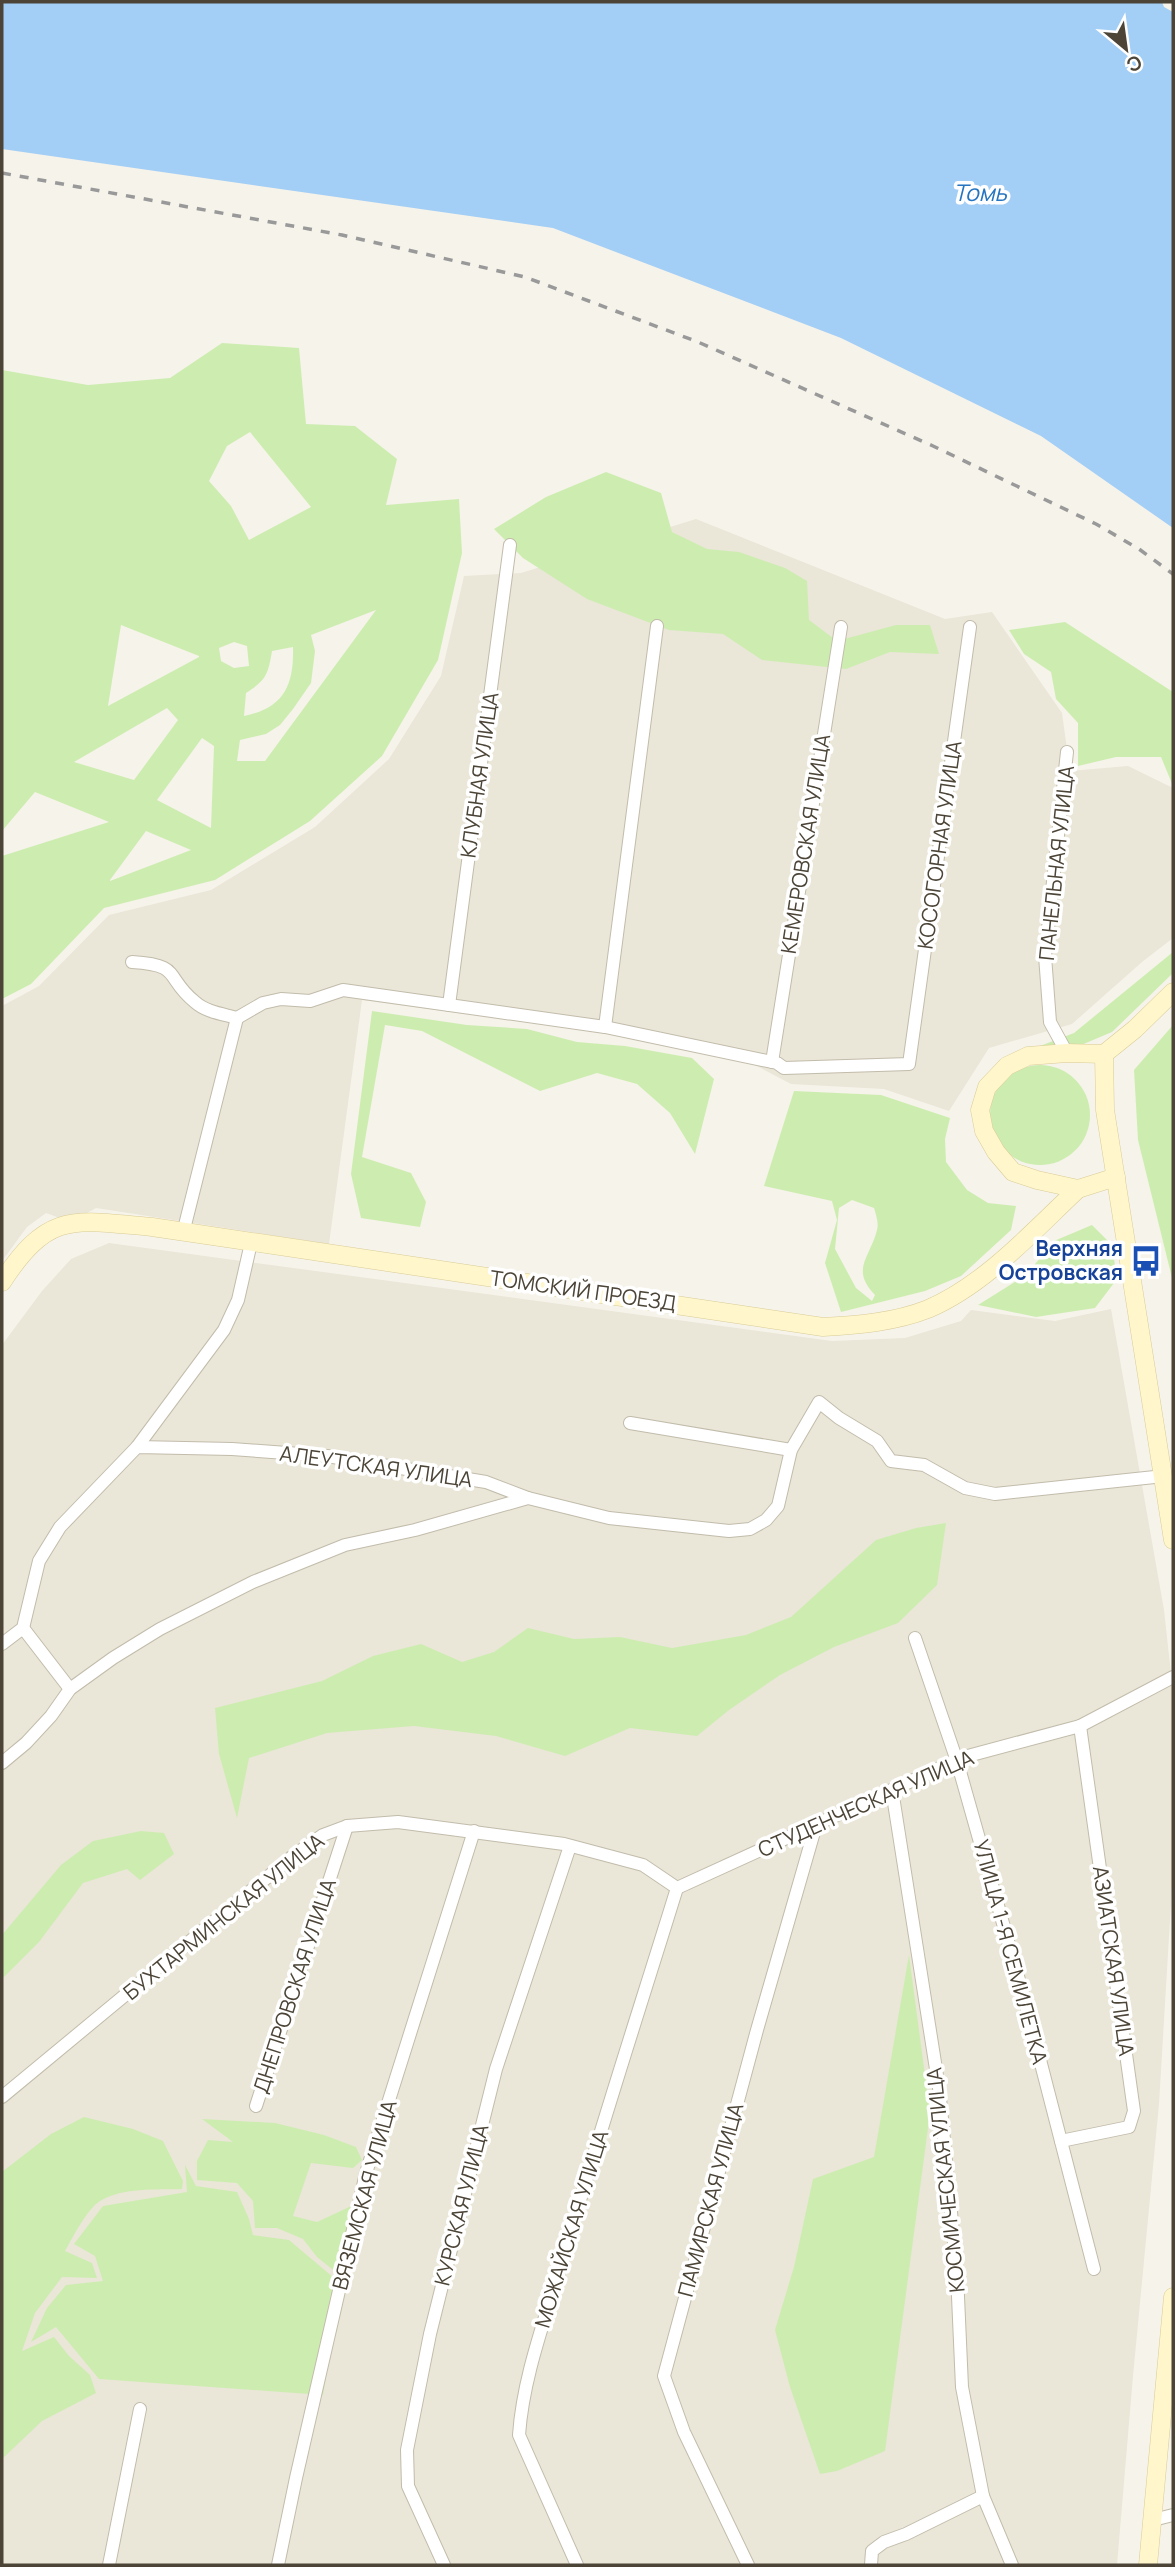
<svg xmlns="http://www.w3.org/2000/svg" width="1175" height="2567" font-family="Manrope,sans-serif">
  <rect width="100%" height="100%" fill="#f6f3ea"/>
  <!-- residential -->
  <g fill="#eae6d8">
    <polygon points="696,519 945,619 992,612 1062,713 1070,771 1128,766 1173,788 1173,938 1142,962 1072,1024 989,1048 949,1111 884,1089 791,1084 751,1063 702,1046 362,1000 329,1244 96,1208 71,1222 46,1213 27,1227 2,1261 2,1006 39,986 109,915 211,890 315,827 389,759 441,676 464,576 521,573"/>
    <polygon points="109,1243 832,1341 905,1338 961,1321 971,1310 1055,1321 1111,1309 1164,1610 1173,1692 1173,1870 1159,2104 1133,2376 1117,2565 2,2565 2,1345 42,1291 71,1259"/>
  </g>
  <!-- green -->
  <g fill="#cdedb0" fill-rule="evenodd">
    <path d="M 222,343 L 299,348 L 306,424 L 355,426 L 397,459 L 386,505 L 459,499 L 462,553 L 438,660 L 382,756 L 310,821 L 215,880 L 104,908 L 31,984 L 2,999 L 2,856 L 109,822 L 35,792 L 2,831 L 2,370 L 88,385 L 170,378 ZM 250,432 L 311,507 L 249,540 L 231,506 L 209,481 L 227,446 ZM 376,610 L 265,761 L 237,761 L 240,740 L 266,734 L 280,725 L 293,709 L 311,683 L 315,651 L 311,635 ZM 121,625 L 199,656 L 199,657 L 108,706 ZM 234,642 L 247,646 L 249,666 L 234,668 L 221,661 L 219,648 ZM 293,647 C 294,685 284,708 244,716 L 246,693 C 266,680 268,675 272,651 ZM 167,708 L 178,720 L 134,780 L 74,762 ZM 202,738 L 214,746 L 211,828 L 157,800 ZM 146,831 L 191,850 L 110,881 L 110,880 Z"/>
    <polygon points="606,472 661,493 672,532 707,549 739,552 785,568 807,581 809,620 837,641 896,625 930,625 939,654 890,652 846,669 762,660 723,634 669,630 587,599 523,558 494,529 546,497"/>
    <polygon points="1065,622 1173,692 1173,786 1161,757 1116,757 1078,766 1078,723 1056,699 1051,672 1024,654 1009,630"/>
    <polygon points="1173,952 1173,973 1112,1032 1060,1054 1019,1054 1074,1033"/>
    <polygon points="372,1011 467,1025 527,1029 577,1042 625,1046 692,1058 714,1079 695,1154 670,1113 637,1084 597,1073 540,1091 422,1031 385,1025 362,1157 411,1173 426,1202 420,1227 361,1218 351,1174"/>
    <polygon points="1173,1025 1173,1282 1138,1140 1134,1070"/>
    <circle cx="1040" cy="1115" r="50"/>
    <path d="M 794,1091 L 881,1095 L 950,1118 L 945,1139 L 946,1162 L 967,1190 L 988,1203 L 1016,1206 L 1011,1230 L 961,1276 L 925,1291 L 841,1312 L 825,1263 L 837,1220 L 832,1201 L 764,1186 ZM 852,1200 L 874,1208 C 876,1215 879,1223 877,1230 C 870,1258 850,1269 875,1295 L 872,1301 L 856,1288 L 835,1249 L 839,1208 Z"/>
    <polygon points="1092,1225 1112,1245 1117,1279 1095,1308 1036,1317 978,1305 1026,1275 1054,1241"/>
    <polygon points="946,1523 937,1585 898,1623 834,1647 780,1675 729,1710 697,1736 630,1728 565,1756 496,1736 414,1726 327,1733 249,1758 237,1818 219,1754 215,1708 322,1681 373,1656 421,1644 462,1662 494,1652 528,1628 574,1639 620,1637 672,1648 746,1635 791,1617 876,1540 916,1528"/>
    <polygon points="141,1831 164,1833 174,1854 140,1880 127,1869 83,1883 39,1942 2,1979 2,1935 61,1865 93,1841"/>
    <polygon points="909,1955 930,2113 885,2451 837,2471 820,2474 790,2387 775,2330 794,2267 813,2179 874,2157"/>
    <path d="M 84,2117 L 133,2129 L 163,2141 L 183,2181 L 182,2189 C 155,2190 124,2187 100,2201 C 87,2209 73,2237 65,2251 L 92,2263 L 97,2278 L 62,2277 L 35,2313 L 22,2351 L 54,2337 L 69,2356 L 90,2375 L 96,2393 L 42,2421 L 2,2459 L 2,2172 L 51,2134 Z"/>
    <polygon points="202,2119 275,2123 324,2135 356,2147 362,2160 353,2168 311,2163 293,2216 317,2222 360,2202 342,2277 317,2257 303,2239 277,2228 255,2228 253,2201 237,2183 197,2180 197,2161 208,2140 233,2142"/>
    <polygon points="185,2165 196,2186 237,2192 249,2219 253,2235 289,2240 340,2283 339,2297 323,2395 99,2379 56,2327 31,2342 47,2308 66,2285 103,2281 95,2256 74,2244 103,2206 187,2192"/>
  </g>
  <!-- water -->
  <polygon fill="#a3cef6" points="2,2 1162,2 1164,7 1173,12 1173,528 1041,436 841,338 553,228 2,149"/>
  <g fill="none" stroke-linecap="round" stroke-linejoin="round">
    <defs>
      <g id="street">
        <path d="M 132,962 C 183,965 164,977 195,1002 C 206,1012 223,1014 237,1018"/>
        <polyline points="449,1005 510,545"/>
        <polyline points="237,1018 263,1003 281,999 310,1001 343,990 605,1027 777,1063 784,1068 909,1064 970,627"/>
        <polyline points="605,1027 657,626"/>
        <polyline points="1067,1053 1050,1022 1045,956 1067,752"/>
        <polyline points="772,1062 841,627"/>
        <polyline points="183,1233 237,1018"/>
        <polyline points="630,1423 791,1450"/>
        <polyline points="137,1447 224,1330 238,1300 251,1243"/>
        <polyline points="23,1628 70,1689"/>
        <polyline points="915,1638 957,1761 1023,1994 1094,2269"/>
        <polyline points="2,1644 23,1628 39,1561 60,1527 137,1447 232,1449 327,1456 486,1482 528,1498"/>
        <polyline points="2,1763 26,1743 51,1716 70,1689 113,1658 160,1629 253,1582 345,1545 415,1530 528,1498 609,1518 729,1531 750,1529 766,1520 778,1506 791,1450 819,1402 839,1418 877,1441 891,1461 924,1465 965,1488 995,1494 1164,1476"/>
        <polyline points="892,1790 939,2088 957,2274 962,2387 983,2496 1012,2565"/>
        <polyline points="677,1888 964,1757 1080,1726 1173,1677"/>
        <polyline points="2,2097 293,1856 323,1835 347,1826 398,1822 564,1844 643,1865 677,1888"/>
        <polyline points="256,2106 347,1826"/>
        <polyline points="1061,2141 1129,2127 1134,2111 1080,1726"/>
        <polyline points="1153,2520 1173,2515"/>
        <polyline points="109,2565 140,2409"/>
        <polyline points="278,2565 296,2478 366,2173 474,1831"/>
        <polyline points="444,2565 408,2486 407,2450 430,2334 496,2069 570,1846"/>
        <path d="M 577,2565 L 519,2435 C 523,2377 545,2320 561,2265 C 597,2139 638,2014 677,1888"/>
        <polyline points="748,2565 684,2432 664,2376 757,2030 816,1825"/>
        <polyline points="871,2565 872,2551 884,2542 906,2534 983,2496"/>
      </g>
      <g id="secondary">
        <polyline points="1104,1054 1105,1110 1173,1540"/>
        <polyline points="1116,1177 1078,1189 1037,1180 1013,1172 996,1152 984,1131 980,1110 987,1087 1007,1066 1028,1056 1067,1053 1104,1054 1135,1029 1173,992"/>
        <path d="M 2,1282 C 49,1210 74,1220 152,1227 L 823,1327 C 859,1325 895,1322 928,1309 C 985,1285 1034,1230 1078,1189"/>
        <polyline points="1148,2565 1173,2297"/>
      </g>
    </defs>
    <!-- street casing -->
    <use href="#street" stroke="#c2bcab" stroke-width="14"/>
    <!-- secondary casing -->
    <use href="#secondary" stroke="#d9cc97" stroke-width="19"/>
    <!-- street -->
    <use href="#street" stroke="#fff" stroke-width="12"/>
    <!-- secondary -->
    <use href="#secondary" stroke="#fff6cb" stroke-width="18"/>
    <!-- rail -->
    <polyline stroke="#999" stroke-width="3.5" stroke-dasharray="9 9" stroke-linecap="butt" points="2,173 342,235 525,277 698,342 933,446 1096,524 1139,549 1173,574"/>
  </g>
  <!-- icons -->
  <defs>
    <symbol id="bus-bare" viewBox="-9 -9 18 18"><path d="M-5-6H5V4H4V6H2V4H-2V6H-4V4H-5ZM-3.5-4V0h7V-4ZM-3.5 1.2v1.5H-2V1.2ZM2 1.2v1.5H3.5V1.2Z" fill="#1a4fb4" stroke="#fff" stroke-width="2.5" paint-order="stroke"/></symbol>
  </defs>
  <g fill-rule="evenodd">
    <use href="#bus-bare" x="1124" y="1239" width="44" height="44"/>
  </g>
  <g text-anchor="middle" stroke-width="7" stroke-linejoin="round" paint-order="stroke">
    <!-- street labels -->
    <g font-size="21" fill="#4b4437" stroke="#fff">
      <text transform="translate(480 775) rotate(-82)" y="7">КЛУБНАЯ УЛИЦА</text>
      <text transform="translate(806 844) rotate(-81)" y="7">КЕМЕРОВСКАЯ УЛИЦА</text>
      <text transform="translate(940 845) rotate(-82)" y="7">КОСОГОРНАЯ УЛИЦА</text>
      <text transform="translate(1057 863) rotate(-84)" y="7">ПАНЕЛЬНАЯ УЛИЦА</text>
      <text transform="translate(583 1291) rotate(8)" y="7">ТОМСКИЙ ПРОЕЗД</text>
      <text transform="translate(376 1467) rotate(8)" y="7">АЛЕУТСКАЯ УЛИЦА</text>
      <text transform="translate(866 1804) rotate(-24)" y="7">СТУДЕНЧЕСКАЯ УЛИЦА</text>
      <text transform="translate(224 1917) rotate(-39)" y="7">БУХТАРМИНСКАЯ УЛИЦА</text>
      <text transform="translate(1010 1952) rotate(75)" y="7">УЛИЦА 1-Я СЕМИЛЕТКА</text>
      <text transform="translate(1113 1961) rotate(82)" y="7">АЗИАТСКАЯ УЛИЦА</text>
      <text transform="translate(295 1986) rotate(-72)" y="7">ДНЕПРОВСКАЯ УЛИЦА</text>
      <text transform="translate(946 2180) rotate(-96)" y="7">КОСМИЧЕСКАЯ УЛИЦА</text>
      <text transform="translate(365 2195) rotate(-75)" y="7">ВЯЗЕМСКАЯ УЛИЦА</text>
      <text transform="translate(711 2200) rotate(-75)" y="7">ПАМИРСКАЯ УЛИЦА</text>
      <text transform="translate(462 2205) rotate(-76)" y="7">КУРСКАЯ УЛИЦА</text>
      <text transform="translate(572 2229) rotate(-73)" y="7">МОЖАЙСКАЯ УЛИЦА</text>
    </g>
    <!-- transit labels -->
    <g font-size="21" font-weight="bold" fill="#164399" stroke="#fff" text-anchor="end">
      <text x="1123" y="1256">Верхняя<tspan x="1123" dy="24">Островская</tspan></text>
    </g>
    <!-- water labels -->
    <g font-size="23" font-style="italic" fill="#2675c1" stroke="#fff">
      <text x="980" y="201">Томь</text>
    </g>
  </g>
  <!-- border -->
  <rect width="1175" height="2567" fill="none" stroke="#4b4437" stroke-width="7"/>
  <!-- north arrow -->
  <g transform="translate(1126 49) rotate(151)" stroke="#ffffff" stroke-width="5" paint-order="stroke">
  <path d="M0-5L12 26L0 18L-12 26Z" fill="#4b4437"/>
  <text y="-10" font-size="19" font-weight="bold" text-anchor="middle" fill="#4b4437">С</text>
  </g>
</svg>
